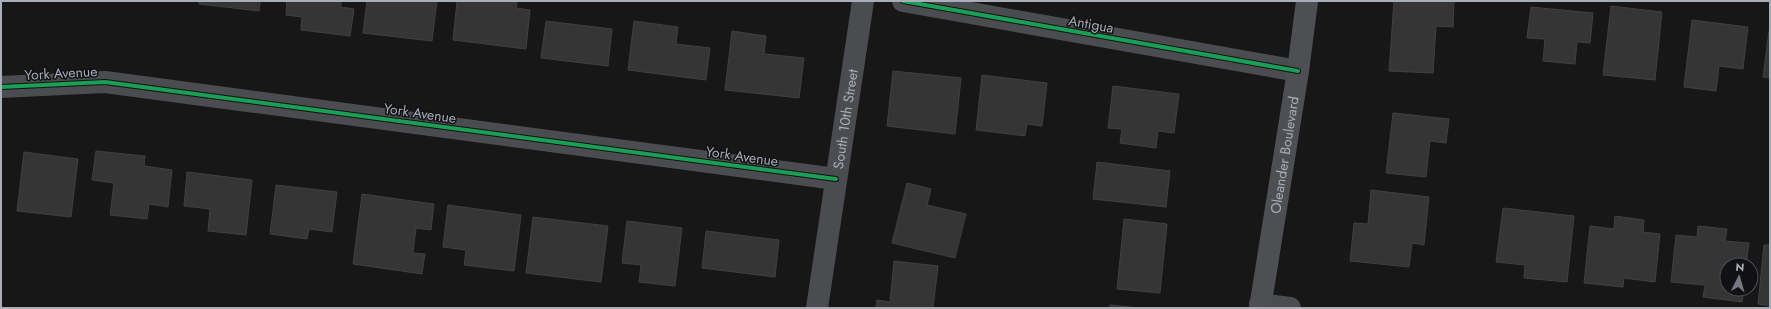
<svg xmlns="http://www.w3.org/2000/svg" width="1771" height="309" font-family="Jost,sans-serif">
  <rect width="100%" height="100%" fill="#171717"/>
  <!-- building -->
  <g fill="#353536" stroke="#3f4043">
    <polygon points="199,1 260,1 259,11 199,4"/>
    <polygon points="287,1 341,1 341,7 354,9 350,36 301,30 302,17 286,15"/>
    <polygon points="367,1 437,1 432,41 363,33"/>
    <polygon points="457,1 517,1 516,8 530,10 526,49 453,40"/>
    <polygon points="1394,1 1454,1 1453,27 1436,26 1433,73 1389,71"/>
    <polygon points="1611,6 1662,12 1655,80 1603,75"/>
    <polygon points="1531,7 1593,13 1590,43 1577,42 1575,64 1543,61 1545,39 1527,38"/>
    <polygon points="1692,20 1748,27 1743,69 1719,66 1716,91 1684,87"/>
    <polygon points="546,21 612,29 608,66 541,58"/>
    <polygon points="634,21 678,27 676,44 710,48 706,80 628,70"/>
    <polygon points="732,31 766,36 764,54 804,58 799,98 725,90"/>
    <polygon points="1769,31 1770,31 1770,78 1763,77"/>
    <polygon points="893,71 961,78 955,134 887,126"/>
    <polygon points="982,75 1047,83 1042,126 1027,124 1025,136 976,130"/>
    <polygon points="1113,86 1179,94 1174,133 1158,131 1156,148 1120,143 1122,129 1108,128"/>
    <polygon points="1393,113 1449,119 1446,143 1430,141 1426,177 1386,173"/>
    <polygon points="96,151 145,156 144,166 172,170 168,207 149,204 147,219 110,215 114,183 92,180"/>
    <polygon points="24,152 78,159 71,217 17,211"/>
    <polygon points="1097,162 1170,171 1166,207 1093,199"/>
    <polygon points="187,172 252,180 246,235 208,231 210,209 184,206"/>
    <polygon points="907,183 931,189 927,205 966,214 955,258 892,243"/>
    <polygon points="276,185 337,192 332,232 309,229 307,239 270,234"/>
    <polygon points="1371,190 1429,197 1424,245 1412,243 1409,267 1350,261 1354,223 1368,224"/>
    <polygon points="362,194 434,204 431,230 416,228 413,253 425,254 422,274 353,264"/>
    <polygon points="448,205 521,215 514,271 464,265 466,250 443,247"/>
    <polygon points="1503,208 1574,216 1567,282 1524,278 1525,265 1496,262"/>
    <polygon points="1615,216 1644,220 1643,232 1660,234 1655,282 1624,278 1623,287 1584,283 1590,226 1614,229"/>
    <polygon points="533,217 608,226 601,282 526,273"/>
    <polygon points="1124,219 1167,224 1160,293 1117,289"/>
    <polygon points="627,221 682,228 675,286 639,282 641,265 622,263"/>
    <polygon points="1698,226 1727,229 1725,241 1749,243 1746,265 1727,265 1727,289 1744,289 1742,302 1703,297 1705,285 1671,282 1676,235 1697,237"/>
    <polygon points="706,231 779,240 775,277 702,268"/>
    <polygon points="1764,245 1770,245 1770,306 1758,304"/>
    <polygon points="894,261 938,266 933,308 876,308 877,300 890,302"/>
    <polygon points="1110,305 1139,308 1110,308"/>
  </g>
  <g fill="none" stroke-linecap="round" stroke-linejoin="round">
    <!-- minor -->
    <g stroke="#4b4c50" stroke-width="22">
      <polyline points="903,1 1298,71"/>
      <polyline points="1,87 105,82 836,179"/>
      <polyline points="1260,304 1290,308"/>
      <path id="s1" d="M 817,308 L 863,1"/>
    </g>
    <!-- major -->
    <path stroke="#4d4f52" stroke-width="22" id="s2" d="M 1260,308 L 1298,71 L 1307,1"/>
    <defs>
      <g id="cycleway">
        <polyline points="903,1 1298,71"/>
        <polyline points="1,87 105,82 836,179"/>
      </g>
    </defs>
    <!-- cycleway casing -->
    <use href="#cycleway" stroke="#111113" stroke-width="6"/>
    <!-- cycleway -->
    <use href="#cycleway" stroke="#1a9f57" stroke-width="4"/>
  </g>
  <g text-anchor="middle" stroke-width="3" stroke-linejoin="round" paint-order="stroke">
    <!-- street labels -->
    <g font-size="14" fill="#a8adb8" stroke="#111113">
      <text transform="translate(1091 24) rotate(10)" y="5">Antigua</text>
      <text transform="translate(61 73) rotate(-3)" y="5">York Avenue</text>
      <text transform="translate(420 113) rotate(8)" y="5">York Avenue</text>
      <text dy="5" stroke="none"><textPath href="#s1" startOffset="191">South 10th Street</textPath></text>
      <text dy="5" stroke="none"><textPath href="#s2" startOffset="155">Oleander Boulevard</textPath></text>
      <text transform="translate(742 156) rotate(8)" y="5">York Avenue</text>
    </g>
  </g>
  <!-- border -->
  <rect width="1771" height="309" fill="none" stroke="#a8adb8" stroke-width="4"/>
  <!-- north arrow -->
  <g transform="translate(1739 277) rotate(5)"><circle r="19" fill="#111113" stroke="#4d4f55"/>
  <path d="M0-3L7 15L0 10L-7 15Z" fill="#757880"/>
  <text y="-6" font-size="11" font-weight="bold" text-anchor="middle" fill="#a8adb8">N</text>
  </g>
</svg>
